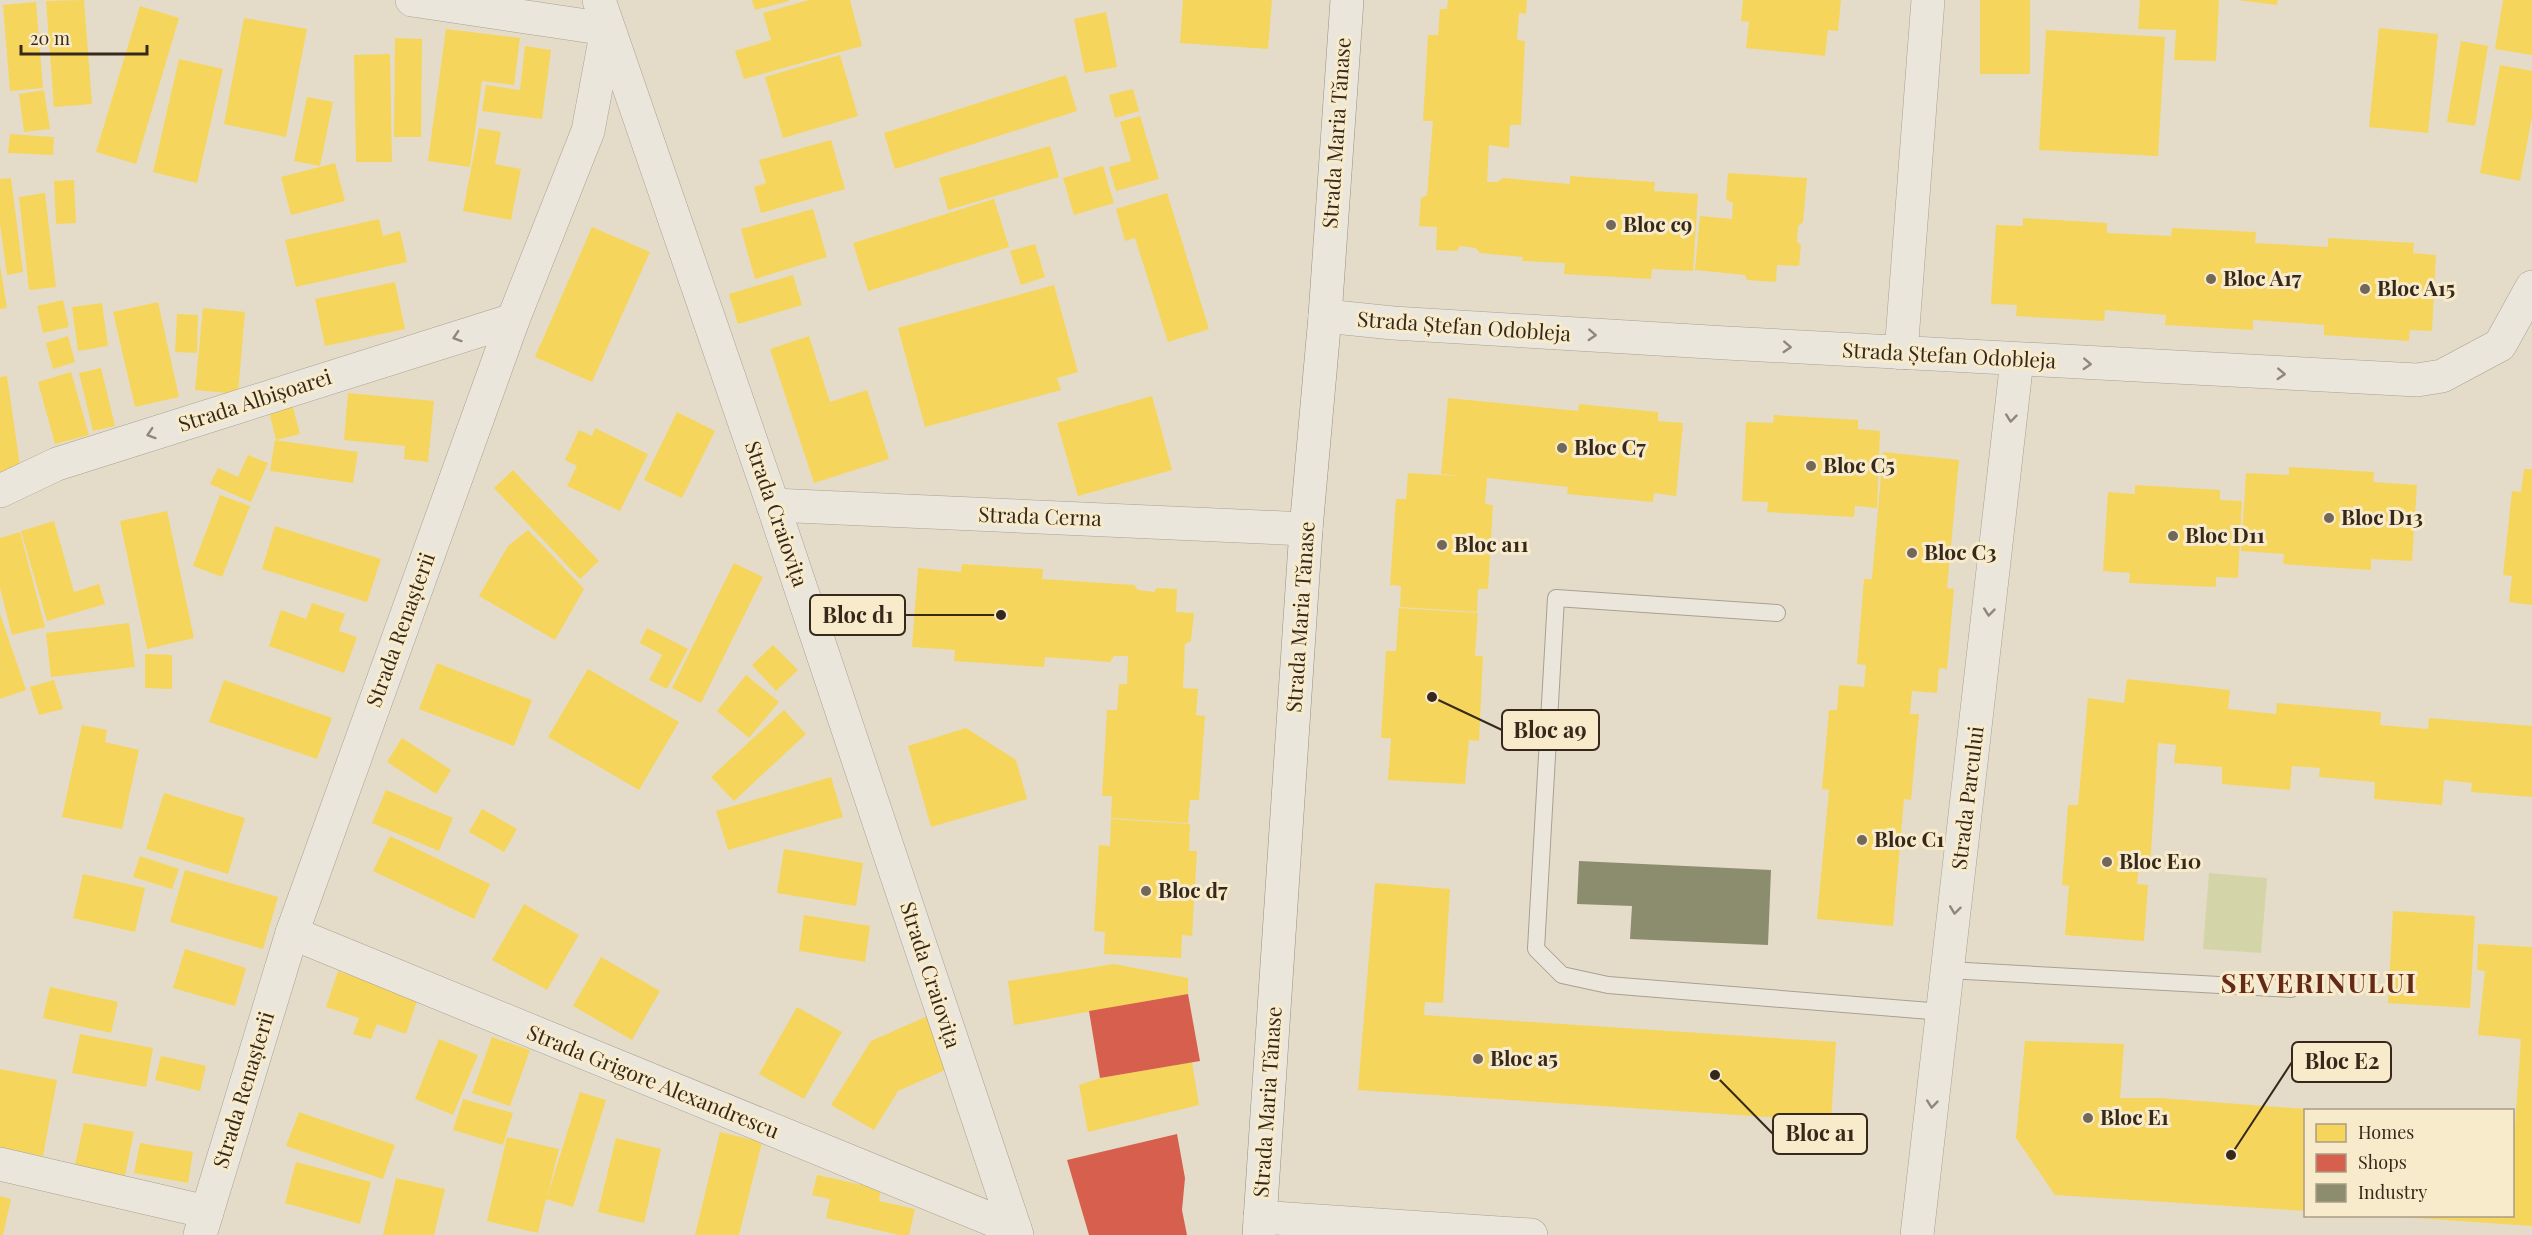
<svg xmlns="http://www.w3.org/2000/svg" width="2532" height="1235" font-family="'Playfair Display',serif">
  <rect width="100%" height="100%" fill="#e4dcc8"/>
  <!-- green -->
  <polygon fill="#d4d4a9" points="2209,873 2267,878 2261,953 2203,949"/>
  <!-- homes -->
  <g fill="#f6d55c">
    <polygon points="84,0 92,104 54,107 46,1"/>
    <polygon points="752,0 789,0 789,1 755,10"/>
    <polygon points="809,0 850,0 862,46 744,79 735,51 771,40 763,13"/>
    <polygon points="1183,0 1272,0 1268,49 1180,43"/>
    <polygon points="1448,0 1527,0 1526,14 1519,13 1517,40 1525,41 1521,125 1510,125 1509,148 1489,145 1487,182 1498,182 1503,178 1570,184 1570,176 1655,182 1654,191 1698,194 1693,271 1652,269 1651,279 1564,274 1565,263 1522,261 1523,257 1480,253 1476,248 1460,246 1457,251 1436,250 1437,227 1419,226 1421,198 1427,195 1433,121 1423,121 1428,35 1438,35 1440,9 1447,9"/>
    <polygon points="1743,0 1841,0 1838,31 1828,30 1825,56 1746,48 1749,22 1741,21"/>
    <rect x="1980" y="0" width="50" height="74"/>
    <polygon points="2140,0 2219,0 2216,61 2174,60 2176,30 2138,29"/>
    <polygon points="2237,0 2278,0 2277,5"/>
    <polygon points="2503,0 2532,0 2532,55 2495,49"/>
    <polygon points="36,2 43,88 10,91 3,5"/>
    <polygon points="140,6 179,18 136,164 96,152"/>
    <polygon points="1106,12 1117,67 1085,73 1074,19"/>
    <polygon points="244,18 307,29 286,137 224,124"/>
    <polygon points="2379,28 2438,34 2428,133 2369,127"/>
    <polygon points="446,29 520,38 514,85 482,81 470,167 428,161"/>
    <polygon points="2046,30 2165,37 2158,156 2039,150"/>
    <polygon points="395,38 422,39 421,137 394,137"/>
    <polygon points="2461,41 2488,46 2475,126 2447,122"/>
    <polygon points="525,46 551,50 542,119 482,111 486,85 520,90"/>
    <polygon points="390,54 392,162 356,162 354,55"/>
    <polygon points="840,55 858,116 783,138 765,77"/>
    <polygon points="179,59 223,69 197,183 153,172"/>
    <polygon points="2500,65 2532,71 2532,117 2520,181 2480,173"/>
    <polygon points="1066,75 1077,111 895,169 884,133"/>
    <polygon points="1133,89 1139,111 1115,118 1109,95"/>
    <polygon points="44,90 50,129 24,132 19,94"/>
    <polygon points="307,97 333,102 320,166 294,161"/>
    <polygon points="1140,116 1159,179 1116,191 1109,167 1131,161 1120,122"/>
    <polygon points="479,128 501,132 495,164 521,169 511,220 463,211"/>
    <polygon points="10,134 54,137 53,155 8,153"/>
    <polygon points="831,140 845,189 761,213 754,187 766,183 759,160"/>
    <polygon points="1050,146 1059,177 948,210 939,178"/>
    <polygon points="335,163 345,201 291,215 281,177"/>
    <polygon points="1103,166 1114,203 1074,215 1063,178"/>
    <polygon points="1728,173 1807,178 1803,222 1798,226 1797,242 1801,245 1799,266 1777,265 1776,282 1747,280 1745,275 1695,270 1700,216 1732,219 1733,203 1726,200"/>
    <polygon points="11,178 23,272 7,275 0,224 0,179"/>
    <polygon points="74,180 76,223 56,224 54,181"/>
    <polygon points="45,193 56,287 29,290 19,197"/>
    <polygon points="1167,193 1209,329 1168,342 1135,238 1125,241 1116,209"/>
    <polygon points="994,199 1009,247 868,291 853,243"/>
    <polygon points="813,209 827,257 755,279 741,229"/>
    <polygon points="2023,218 2107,223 2107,233 2171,236 2172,228 2256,232 2255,243 2328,247 2328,238 2414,243 2413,253 2436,255 2432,331 2410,330 2409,341 2324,335 2324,325 2253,320 2253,330 2165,325 2166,315 2105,310 2104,321 2016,316 2017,305 1991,304 1996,225 2023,226"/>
    <polygon points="379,219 383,236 400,231 407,262 296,287 285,240"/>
    <polygon points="592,227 650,252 592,382 535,357"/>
    <polygon points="1035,244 1045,277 1021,285 1010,251"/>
    <polygon points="0,265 7,308 0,309"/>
    <polygon points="793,275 802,305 738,324 729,294"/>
    <polygon points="395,282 405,329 325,346 315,299"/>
    <polygon points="1054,285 1078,372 1057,378 1061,390 925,427 898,328"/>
    <polygon points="63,300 69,327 43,333 37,306"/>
    <polygon points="158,302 179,397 135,407 113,312"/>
    <polygon points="102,303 108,346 78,351 72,307"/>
    <polygon points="203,308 245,312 238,394 195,390"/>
    <polygon points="177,314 198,315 197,353 175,352"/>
    <polygon points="68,336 75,362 53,369 46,343"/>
    <polygon points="809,336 830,402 867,390 889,459 814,483 770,349"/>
    <polygon points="101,368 115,426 93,431 79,373"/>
    <polygon points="71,372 89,435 55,444 38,382"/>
    <polygon points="7,376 21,473 0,476 0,377"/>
    <polygon points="348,393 434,401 428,462 404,459 405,446 344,440"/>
    <polygon points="1152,396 1172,470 1078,496 1057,423"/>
    <polygon points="1448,398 1578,411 1579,404 1658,412 1658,421 1683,423 1676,496 1654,493 1653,502 1567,494 1568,487 1487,478 1485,504 1493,505 1488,589 1478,589 1477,612 1400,607 1401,586 1390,585 1396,499 1406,499 1408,473 1457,476 1441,474"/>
    <polygon points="291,400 300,434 276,440 268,407"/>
    <polygon points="677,412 715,431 682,498 644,480"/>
    <polygon points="1774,415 1858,420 1858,429 1880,431 1877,508 1855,506 1854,517 1767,512 1768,502 1742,501 1746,422 1773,423"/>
    <polygon points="595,428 648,454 620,511 567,486 577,466 565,460 579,430 592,436"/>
    <polygon points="275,440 358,452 353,483 270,471"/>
    <polygon points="1883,452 1959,460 1947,588 1954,589 1947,669 1939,668 1937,693 1912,691 1910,714 1919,714 1911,800 1904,799 1893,926 1817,919 1829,790 1822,789 1829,710 1837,710 1839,685 1864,687 1866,665 1857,664 1864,579 1872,579"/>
    <polygon points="248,455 268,463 251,502 210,484 218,468 238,477"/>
    <polygon points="2289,467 2374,472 2373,482 2417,485 2412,561 2371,559 2371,570 2325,567 2283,564 2284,554 2241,551 2246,473 2289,475"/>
    <polygon points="2524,469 2532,469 2532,605 2509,602 2512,576 2503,575 2512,491 2521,492"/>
    <polygon points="513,470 599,561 580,579 494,488"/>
    <polygon points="2135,485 2220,490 2220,500 2242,501 2238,578 2216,577 2216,587 2170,585 2129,583 2130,573 2103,571 2108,492 2135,494"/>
    <polygon points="220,495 250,506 222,577 193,566"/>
    <polygon points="167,511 194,638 147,649 120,521"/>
    <polygon points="54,521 74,592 99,584 105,604 47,621 21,531"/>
    <polygon points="275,526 381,559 367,602 262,569"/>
    <polygon points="528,530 584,589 555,640 479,596 508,546"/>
    <polygon points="20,532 45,627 12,635 0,588 0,538"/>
    <polygon points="734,563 763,577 701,703 672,688"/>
    <polygon points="962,564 1043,569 1042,579 1134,585 1138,590 1154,592 1157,588 1177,589 1176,612 1194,613 1191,641 1185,644 1183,688 1198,689 1196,715 1205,716 1199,800 1190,800 1188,823 1111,818 1112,796 1102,796 1107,710 1117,710 1119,684 1127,684 1128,656 1114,656 1110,662 1045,657 1044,667 954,661 955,650 912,647 918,568 961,572"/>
    <polygon points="312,603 345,614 339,631 357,637 344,673 269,646 281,610 306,619"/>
    <polygon points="1399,608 1478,613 1475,656 1483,656 1479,741 1469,740 1465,784 1388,780 1391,738 1381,738 1386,651 1396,651"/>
    <polygon points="0,614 26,690 0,699"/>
    <polygon points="129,623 135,667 51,677 46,633"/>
    <polygon points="647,628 688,649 667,689 649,680 662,655 640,643"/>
    <polygon points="773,645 798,670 776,691 752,665"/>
    <polygon points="145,654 172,655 172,689 145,688"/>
    <polygon points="437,663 532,700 514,746 419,709"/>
    <polygon points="588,669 679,722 639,790 548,737"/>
    <polygon points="746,675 779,702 749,738 717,711"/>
    <polygon points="2127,679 2230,690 2228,709 2276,714 2277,703 2381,712 2380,725 2428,729 2429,718 2532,726 2532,797 2471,792 2472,783 2444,780 2442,805 2374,799 2375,782 2319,777 2320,768 2292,766 2290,790 2222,784 2222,767 2174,763 2176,745 2158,743 2150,867 2139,866 2137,884 2148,885 2144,941 2065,935 2069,886 2062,885 2068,805 2078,805 2088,698 2124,703"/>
    <polygon points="54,680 63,709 39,715 30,687"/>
    <polygon points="224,680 332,718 317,759 209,722"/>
    <polygon points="784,710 806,734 734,801 711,777"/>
    <polygon points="82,725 107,730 105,742 139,750 122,829 62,817"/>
    <polygon points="966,728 1016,760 1027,799 931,827 908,746"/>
    <polygon points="402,738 451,770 436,794 387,762"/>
    <polygon points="831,777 843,817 728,850 716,811"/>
    <polygon points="386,790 453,818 439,851 372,823"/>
    <polygon points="164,793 245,818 228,874 146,849"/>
    <polygon points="482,809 517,829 504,852 469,832"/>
    <polygon points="1111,819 1190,824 1189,851 1197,851 1192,936 1182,935 1181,958 1104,954 1105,932 1094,931 1099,845 1110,846"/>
    <polygon points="390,836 490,884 474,919 373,871"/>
    <polygon points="784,849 863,863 856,906 777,893"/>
    <polygon points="140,856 179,869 172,889 133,877"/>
    <polygon points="185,870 278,897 263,949 170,922"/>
    <polygon points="83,874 145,888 135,932 73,918"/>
    <polygon points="1375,883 1450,889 1443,1003 1425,1002 1424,1015 1836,1042 1831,1121 1358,1090"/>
    <polygon points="524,904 579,935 547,990 492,960"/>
    <polygon points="2393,911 2475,916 2470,1008 2388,1003"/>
    <polygon points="804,915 870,926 865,962 799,951"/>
    <polygon points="2478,944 2532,947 2532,1226 2402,1217 2512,1216 2512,1125 2515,1126 2521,1039 2478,1035 2485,971 2477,970"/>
    <polygon points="185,949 246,968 235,1006 173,988"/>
    <polygon points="601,957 660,991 632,1040 573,1006"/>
    <polygon points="1114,964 1188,978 1188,994 1014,1025 1008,981"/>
    <polygon points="338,971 418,998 406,1034 377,1024 371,1039 353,1034 359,1018 326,1007"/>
    <polygon points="50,987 118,1002 111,1033 43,1018"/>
    <polygon points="797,1007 842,1032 804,1099 759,1074"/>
    <polygon points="930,1015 954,1066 898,1091 874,1130 831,1105 871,1041"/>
    <polygon points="80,1034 153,1048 146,1087 72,1073"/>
    <polygon points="492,1037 530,1050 510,1106 472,1093"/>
    <polygon points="439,1039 478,1055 453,1115 415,1099"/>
    <polygon points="2025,1041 2124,1044 2120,1098 2160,1098 2306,1109 2306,1211 2055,1195 2016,1138"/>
    <polygon points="161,1056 206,1066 200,1091 155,1080"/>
    <polygon points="1192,1062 1199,1105 1088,1132 1079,1085 1100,1078"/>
    <polygon points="0,1069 57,1080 43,1156 0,1148"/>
    <polygon points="580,1092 606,1100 573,1207 546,1199 538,1233 487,1221 507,1137 559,1149 547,1197"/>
    <polygon points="463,1099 513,1113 503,1145 453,1130"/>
    <polygon points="299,1112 395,1145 383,1179 286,1146"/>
    <polygon points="84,1123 134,1132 124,1180 74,1169"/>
    <polygon points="720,1132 762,1142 739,1235 695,1235"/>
    <polygon points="616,1138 661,1149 644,1223 598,1212"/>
    <polygon points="140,1143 193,1152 188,1183 134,1173"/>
    <polygon points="296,1162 371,1182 360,1224 285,1203"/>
    <polygon points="817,1175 881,1189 879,1201 915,1209 909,1235 899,1235 826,1218 830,1199 812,1195"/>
    <polygon points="396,1178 445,1189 434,1235 383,1235"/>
    <polygon points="0,1196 11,1199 3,1235 0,1235"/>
  </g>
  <!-- shops -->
  <g fill="#d6604d">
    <polygon points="1188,994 1200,1061 1100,1078 1089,1011"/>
    <polygon points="1177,1134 1185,1178 1182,1210 1187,1235 1089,1235 1067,1160"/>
  </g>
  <!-- industry -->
  <polygon fill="#8c8c6e" points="1579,861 1771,870 1768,945 1630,939 1632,906 1577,904"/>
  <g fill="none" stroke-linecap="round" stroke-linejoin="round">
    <defs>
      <g id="service">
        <polyline points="1777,613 1556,598 1536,949 1562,975 1608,985 1943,1012"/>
        <polyline points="1948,970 2291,989"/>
      </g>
      <g id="minor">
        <polyline points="1325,316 1393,323 1726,343 2417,380 2442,376 2500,345 2532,287"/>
        <polyline points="1901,353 1928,0"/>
        <polyline points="0,491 57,464 513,320"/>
        <polyline points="773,505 1306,529"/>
        <polyline points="292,933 1015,1229"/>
        <polyline points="0,1164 207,1212"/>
        <polyline points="1260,1217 1531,1235"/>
        <polyline points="200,1235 292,933 513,320 588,131 607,29"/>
        <polyline points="1917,1235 2017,360"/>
      </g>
      <g id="tertiary">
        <polyline points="412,0 607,29"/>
        <polyline points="599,0 773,505 1017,1235"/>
      </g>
      <polyline id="secondary" points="1259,1235 1306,529 1325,316 1347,0"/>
    </defs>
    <!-- service casing -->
    <use href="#service" stroke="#a8a092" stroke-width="18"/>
    <!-- minor casing -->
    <use href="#minor" stroke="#a8a092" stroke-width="34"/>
    <!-- tertiary casing -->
    <use href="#tertiary" stroke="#a8a092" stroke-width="34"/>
    <!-- secondary casing -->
    <use href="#secondary" stroke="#989082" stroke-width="34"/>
    <!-- service -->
    <use href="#service" stroke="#ebe6db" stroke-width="16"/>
    <!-- minor -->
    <use href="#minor" stroke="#ebe6db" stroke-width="33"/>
    <!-- tertiary -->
    <use href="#tertiary" stroke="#ebe6db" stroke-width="33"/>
    <!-- secondary -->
    <use href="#secondary" stroke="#ebe6db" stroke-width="33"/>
  </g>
  <!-- one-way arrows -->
  <defs><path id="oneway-chevron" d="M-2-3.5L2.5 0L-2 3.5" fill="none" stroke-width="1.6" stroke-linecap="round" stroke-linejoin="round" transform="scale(1.5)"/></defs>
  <g stroke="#90877b">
    <use href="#oneway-chevron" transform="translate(1592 335) rotate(3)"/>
    <use href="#oneway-chevron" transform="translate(457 337) rotate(162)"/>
    <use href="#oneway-chevron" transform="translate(1787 347) rotate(3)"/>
    <use href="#oneway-chevron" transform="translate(2087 364) rotate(3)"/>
    <use href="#oneway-chevron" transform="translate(2281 374) rotate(3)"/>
    <use href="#oneway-chevron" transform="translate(2011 418) rotate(96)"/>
    <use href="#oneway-chevron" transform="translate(151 434) rotate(162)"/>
    <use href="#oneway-chevron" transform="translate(1989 612) rotate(96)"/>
    <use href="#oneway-chevron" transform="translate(1955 910) rotate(97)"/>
    <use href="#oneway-chevron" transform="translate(1932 1104) rotate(96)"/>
  </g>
  <!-- markers -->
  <g fill="#736758" stroke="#f7ebcc" stroke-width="2">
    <circle cx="1611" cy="225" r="6"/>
    <circle cx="2211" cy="279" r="6"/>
    <circle cx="2365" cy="289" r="6"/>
    <circle cx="1562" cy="448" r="6"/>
    <circle cx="1811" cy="466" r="6"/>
    <circle cx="2329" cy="518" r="6"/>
    <circle cx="2173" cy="536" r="6"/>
    <circle cx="1442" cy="545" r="6"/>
    <circle cx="1912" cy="553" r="6"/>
    <circle cx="1862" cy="840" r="6"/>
    <circle cx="2107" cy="862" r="6"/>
    <circle cx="1146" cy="891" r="6"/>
    <circle cx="1478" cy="1059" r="6"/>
    <circle cx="2088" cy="1118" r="6"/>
  </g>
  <g text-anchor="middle" stroke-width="6" stroke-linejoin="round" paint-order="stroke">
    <!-- street labels -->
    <g font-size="21" fill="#36281b" stroke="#f7ebcc">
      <text transform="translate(1337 133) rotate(-86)" y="7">Strada Maria Tănase</text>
      <text transform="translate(1464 327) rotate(4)" y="7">Strada Ștefan Odobleja</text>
      <text transform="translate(1949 356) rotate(3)" y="7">Strada Ștefan Odobleja</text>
      <text transform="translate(255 401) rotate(-18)" y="7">Strada Albișoarei</text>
      <text transform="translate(776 514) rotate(71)" y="7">Strada Craiovița</text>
      <text transform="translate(1040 517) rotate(2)" y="7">Strada Cerna</text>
      <text transform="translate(1301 617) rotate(-86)" y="7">Strada Maria Tănase</text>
      <text transform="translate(401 630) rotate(-70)" y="7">Strada Renașterii</text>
      <text transform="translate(1968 798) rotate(-83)" y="7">Strada Parcului</text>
      <text transform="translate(930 975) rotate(72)" y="7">Strada Craiovița</text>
      <text transform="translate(653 1082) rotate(22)" y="7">Strada Grigore Alexandrescu</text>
      <text transform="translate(244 1090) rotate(-73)" y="7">Strada Renașterii</text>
      <text transform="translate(1268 1102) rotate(-86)" y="7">Strada Maria Tănase</text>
    </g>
    <!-- poi labels -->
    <g font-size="21" font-weight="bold" fill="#36281b" stroke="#f7ebcc" text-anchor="start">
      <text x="1623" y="232">Bloc c9</text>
      <text x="2223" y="286">Bloc A17</text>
      <text x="2377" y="296">Bloc A15</text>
      <text x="1574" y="455">Bloc C7</text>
      <text x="1823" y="473">Bloc C5</text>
      <text x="2341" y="525">Bloc D13</text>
      <text x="2185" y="543">Bloc D11</text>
      <text x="1454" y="552">Bloc a11</text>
      <text x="1924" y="560">Bloc C3</text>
      <text x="1874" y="847">Bloc C1</text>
      <text x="2119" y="869">Bloc E10</text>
      <text x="1158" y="898">Bloc d7</text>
      <text x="1490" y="1066">Bloc a5</text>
      <text x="2100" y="1125">Bloc E1</text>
    </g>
    <!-- district labels -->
    <g font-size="27" font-weight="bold" letter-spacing="1.5" fill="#652918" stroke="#f7ebcc">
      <text x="2319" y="993">SEVERINULUI</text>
    </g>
  </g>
  <!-- callouts -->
  <path fill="none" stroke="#36281b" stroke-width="2" d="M1001 615L905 615M1432 697L1502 730M2231 1155L2292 1062M1715 1075L1773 1134"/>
  <g fill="#36281b" stroke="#f7ebcc" stroke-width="2">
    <circle cx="1001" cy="615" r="6"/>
    <circle cx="1432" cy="697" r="6"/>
    <circle cx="2231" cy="1155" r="6"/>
    <circle cx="1715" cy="1075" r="6"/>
  </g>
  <g fill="#f7ebcc" stroke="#36281b" stroke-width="2">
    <rect x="810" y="595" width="95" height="40" rx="6"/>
    <rect x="1502" y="710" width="97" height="40" rx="6"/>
    <rect x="2292" y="1042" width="99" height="40" rx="6"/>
    <rect x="1773" y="1114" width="94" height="40" rx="6"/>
  </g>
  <g font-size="22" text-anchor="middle" font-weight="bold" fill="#36281b">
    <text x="858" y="623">Bloc d1</text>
    <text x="1550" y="738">Bloc a9</text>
    <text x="2342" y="1069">Bloc E2</text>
    <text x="1820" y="1141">Bloc a1</text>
  </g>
  <!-- legend -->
  <rect x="2304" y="1109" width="210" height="108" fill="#f7ebcc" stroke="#aa9d85" stroke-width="1.5"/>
  <rect x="2316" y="1124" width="30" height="18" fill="#f6d55c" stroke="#aa9d85" stroke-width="1.5"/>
  <text x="2358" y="1139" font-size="18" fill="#36281b">Homes</text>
  <rect x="2316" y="1154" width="30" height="18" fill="#d6604d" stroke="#aa9d85" stroke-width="1.5"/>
  <text x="2358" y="1169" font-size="18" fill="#36281b">Shops</text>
  <rect x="2316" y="1184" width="30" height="18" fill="#8c8c6e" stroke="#aa9d85" stroke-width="1.5"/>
  <text x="2358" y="1199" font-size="18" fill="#36281b">Industry</text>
  <!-- scale -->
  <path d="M21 45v9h126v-9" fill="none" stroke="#36281b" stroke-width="3"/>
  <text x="30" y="45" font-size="18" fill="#36281b" stroke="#f7ebcc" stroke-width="4.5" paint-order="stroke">20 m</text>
</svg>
